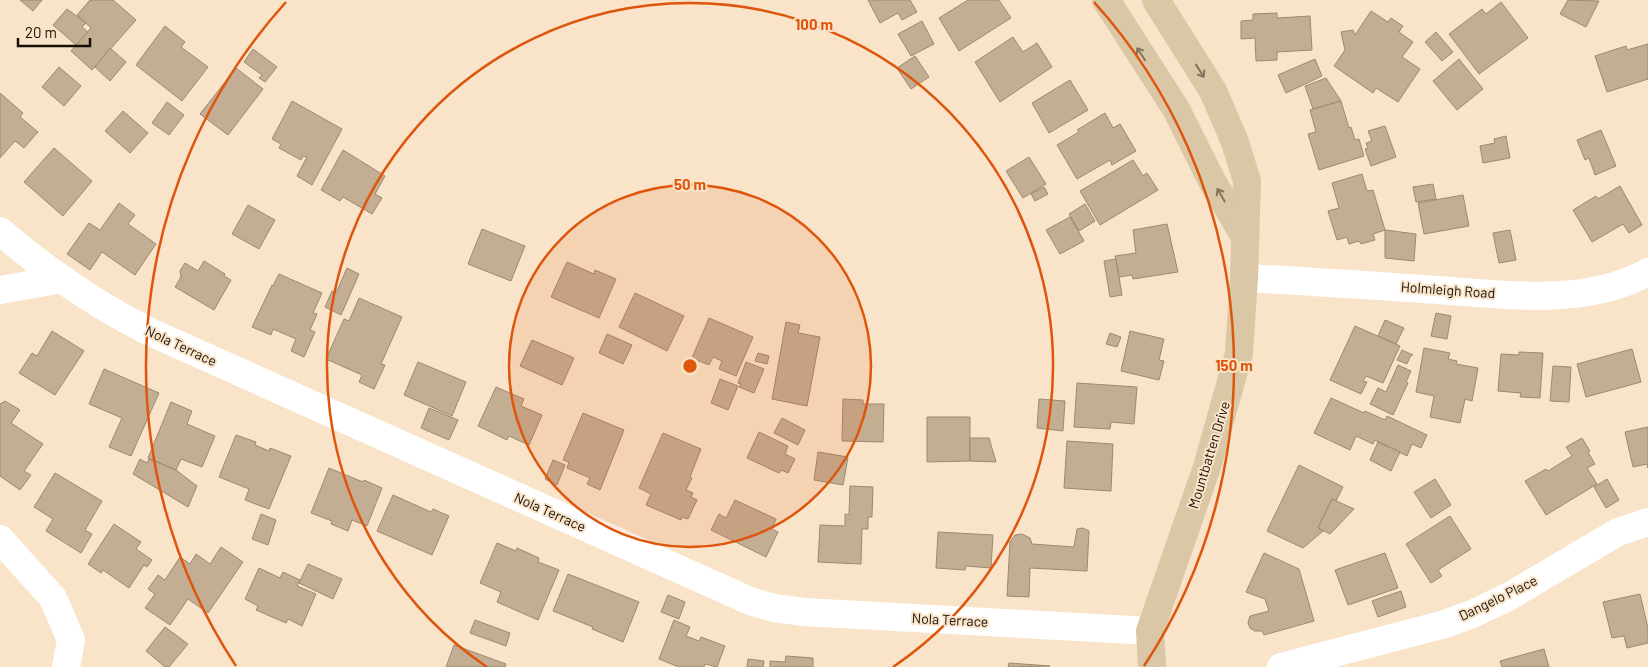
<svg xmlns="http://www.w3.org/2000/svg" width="1648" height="667" font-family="Barlow,sans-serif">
  <rect width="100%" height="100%" fill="#f9e4c9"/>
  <!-- building -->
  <g fill="#c3ae94" stroke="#9c896f">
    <polygon points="20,0 42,0 33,11"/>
    <polygon points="90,0 113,0 136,20 92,70 71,51 91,28 77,15"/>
    <polygon points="868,0 910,0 917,12 902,20 898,13 880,23"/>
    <polygon points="968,0 999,0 1011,18 959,51 939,18"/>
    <polygon points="1568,0 1599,1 1586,27 1560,14"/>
    <polygon points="1501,2 1528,38 1479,74 1449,34 1482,9 1486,14"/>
    <polygon points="67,9 86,23 82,27 88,32 76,45 53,25"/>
    <polygon points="1371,11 1388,22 1391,18 1403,26 1399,32 1413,42 1402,57 1420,69 1398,102 1376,88 1373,93 1334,66 1345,50 1341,32 1353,30 1355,35"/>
    <polygon points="1277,13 1277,18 1310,16 1312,50 1277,52 1277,60 1256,61 1255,38 1241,39 1241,21 1253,20 1253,14"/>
    <polygon points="922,21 934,44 911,56 898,34"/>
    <polygon points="165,26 185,42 181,47 208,67 182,101 136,65"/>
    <polygon points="1436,32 1453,52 1442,61 1425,42"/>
    <polygon points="1013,37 1023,52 1037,43 1052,67 1000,102 975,62"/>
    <polygon points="1648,44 1648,79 1607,92 1595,56 1626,46 1627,50"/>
    <polygon points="110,48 126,62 110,81 95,67"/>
    <polygon points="253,49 277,67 265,82 259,78 262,75 244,62"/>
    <polygon points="915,56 929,77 911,89 897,68"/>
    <polygon points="1315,59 1322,76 1286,93 1278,75"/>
    <polygon points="1459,59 1483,89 1457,110 1433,81"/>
    <polygon points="59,67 81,86 64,106 42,87"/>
    <polygon points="236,68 263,89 228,135 200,114"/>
    <polygon points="1326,78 1341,101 1313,109 1305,86"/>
    <polygon points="1070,80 1088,110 1049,133 1032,103"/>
    <polygon points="0,93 23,113 20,117 38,132 24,148 15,141 0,158"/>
    <polygon points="292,101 342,129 312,185 297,176 307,157 303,156 301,160 279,148 281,144 272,139"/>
    <polygon points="1341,101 1349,128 1351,127 1355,140 1359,139 1364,156 1319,170 1308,134 1316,132 1310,110"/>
    <polygon points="167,102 184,115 169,135 152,123"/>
    <polygon points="123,111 148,133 130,153 105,131"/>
    <polygon points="1105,113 1113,128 1120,124 1136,151 1112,165 1110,160 1077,179 1057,145 1079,132 1077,130"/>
    <polygon points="1385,126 1396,157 1371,166 1365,149 1368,148 1366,143 1372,141 1368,131"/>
    <polygon points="1601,130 1616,166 1595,175 1589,158 1585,160 1577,140"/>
    <polygon points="1506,136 1510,158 1483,163 1480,146 1495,143 1494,139"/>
    <polygon points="54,148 92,181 63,216 24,182"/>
    <polygon points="343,150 385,176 375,194 382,198 372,214 343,197 340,201 321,190"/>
    <polygon points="1029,157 1046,184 1023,198 1006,171"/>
    <polygon points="1133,160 1143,176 1147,173 1158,190 1100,225 1080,191"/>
    <polygon points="1362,174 1367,191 1373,190 1385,230 1373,234 1375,240 1361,244 1359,241 1349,244 1347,237 1337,240 1328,211 1339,208 1332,183"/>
    <polygon points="1433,184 1436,199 1416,202 1413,187"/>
    <polygon points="1620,186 1642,225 1629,233 1623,224 1592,242 1573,210 1596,196 1598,199"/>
    <polygon points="1044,187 1048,194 1035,201 1031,194"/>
    <polygon points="1463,195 1469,226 1424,234 1418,203"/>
    <polygon points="119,203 135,215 128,224 156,244 135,275 102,252 90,270 67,254 89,223 100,230"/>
    <polygon points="1085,204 1095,221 1079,231 1069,214"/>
    <polygon points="248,205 275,220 259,249 232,234"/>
    <polygon points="1070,217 1084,241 1060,254 1046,230"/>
    <polygon points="1167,224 1178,272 1133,279 1132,275 1119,277 1115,256 1136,253 1133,230"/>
    <polygon points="482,229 525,246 511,281 468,264"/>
    <polygon points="1385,230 1416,234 1414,261 1385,258"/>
    <polygon points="1510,230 1516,260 1499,263 1493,233"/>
    <polygon points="1116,259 1122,295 1110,297 1104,261"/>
    <polygon points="204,261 225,274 224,276 231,280 214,310 175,287 181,277 180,271 185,263 198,271"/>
    <polygon points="567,262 594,274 595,270 616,279 599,318 551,297"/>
    <polygon points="347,268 359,274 341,315 325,307 332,291 336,293"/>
    <polygon points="279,274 322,293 313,313 317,314 310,330 315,332 304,357 291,351 296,339 273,329 271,335 252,327 272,285 273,286"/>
    <polygon points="635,293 684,316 667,351 619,327"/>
    <polygon points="359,298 402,317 381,364 385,365 374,389 359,382 362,375 326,359 344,319 349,321"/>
    <polygon points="1436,313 1451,316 1447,339 1431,336"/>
    <polygon points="709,318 753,337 736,376 719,369 722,361 713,357 709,365 692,358"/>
    <polygon points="1385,320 1404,328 1396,344 1378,336"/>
    <polygon points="786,322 800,325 798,333 820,337 807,406 772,399"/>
    <polygon points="1355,326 1400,346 1383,383 1366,376 1363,381 1367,382 1361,394 1330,380"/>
    <polygon points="52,331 84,351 55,395 19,373 32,353 37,356"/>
    <polygon points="1130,331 1164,339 1159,360 1164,361 1159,380 1121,371"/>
    <polygon points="1110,333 1121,337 1117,347 1106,344"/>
    <polygon points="607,334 632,345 623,364 599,353"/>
    <polygon points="532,340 574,358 562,385 520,366"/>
    <polygon points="1424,348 1450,353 1448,359 1457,361 1456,364 1478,368 1472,401 1465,399 1460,423 1430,417 1434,396 1416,392"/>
    <polygon points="1632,349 1641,382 1586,397 1577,364"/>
    <polygon points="1402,350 1413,355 1411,355 1407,364 1397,360"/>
    <polygon points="1519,352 1543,353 1540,398 1520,397 1521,393 1498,391 1501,354 1519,355"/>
    <polygon points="758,353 769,356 767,364 755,361"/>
    <polygon points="418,362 466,382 452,416 404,395"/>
    <polygon points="746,362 764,369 754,393 739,387 741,384 738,383"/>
    <polygon points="1398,365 1411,371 1406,382 1408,383 1393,415 1370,404 1378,388 1386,392"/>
    <polygon points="1553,366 1571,367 1569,402 1550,401"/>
    <polygon points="104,369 159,393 131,456 109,447 122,418 89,404"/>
    <polygon points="720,379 738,386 728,410 711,403"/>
    <polygon points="1077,383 1137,387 1134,424 1111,422 1110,429 1074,427"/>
    <polygon points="496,387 524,399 521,406 542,415 529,445 509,436 507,440 478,426"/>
    <polygon points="1331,398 1364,413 1365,411 1385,420 1387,416 1427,435 1421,448 1412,444 1407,456 1375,440 1373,444 1356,436 1350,450 1314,433"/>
    <polygon points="843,399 863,400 863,404 884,404 883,442 842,441"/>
    <polygon points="1039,399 1065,401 1063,431 1037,428"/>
    <polygon points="5,401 20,410 11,423 43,444 24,471 31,475 20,490 0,476 0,404"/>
    <polygon points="171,402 192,411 187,424 215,436 202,467 181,459 176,470 148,458"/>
    <polygon points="429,408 458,420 449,440 421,428"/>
    <polygon points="583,413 624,430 600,490 587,484 590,478 567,468 569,462 563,460"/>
    <polygon points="927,417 970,417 970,461 927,462"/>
    <polygon points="782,418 805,430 798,445 774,433"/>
    <polygon points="1648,427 1648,468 1647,464 1633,467 1625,432"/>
    <polygon points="759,432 788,446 785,454 795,459 788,473 781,470 779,473 747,458"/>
    <polygon points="663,433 701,449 690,477 692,478 686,490 693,493 691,497 697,500 688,519 682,517 681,520 646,505 651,494 639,488"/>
    <polygon points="236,435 256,442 255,445 269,451 270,448 291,456 269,509 245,500 249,489 219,477"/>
    <polygon points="970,438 989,438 996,462 970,461"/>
    <polygon points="1582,438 1590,451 1588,452 1595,464 1587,468 1597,484 1546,515 1525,481 1546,469 1548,471 1572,456 1566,447"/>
    <polygon points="1067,441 1113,444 1111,491 1064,488"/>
    <polygon points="1378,442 1400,452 1391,471 1370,460"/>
    <polygon points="818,452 848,457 843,485 814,480"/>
    <polygon points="140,459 147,463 149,459 176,470 197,486 188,507 133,474"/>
    <polygon points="553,460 565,465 557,485 545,479"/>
    <polygon points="1299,465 1343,487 1336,501 1332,499 1318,528 1323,531 1303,548 1267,531"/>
    <polygon points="329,468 363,482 364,480 382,488 367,526 352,520 348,531 331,524 332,521 311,513"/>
    <polygon points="55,473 102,501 85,530 92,534 81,553 46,531 53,519 34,507"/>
    <polygon points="1435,479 1451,505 1431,518 1414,492"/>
    <polygon points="1607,479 1619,500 1606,508 1594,487"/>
    <polygon points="850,486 873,487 872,517 868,517 868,529 862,529 861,564 818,562 820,525 845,526 845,514 849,515"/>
    <polygon points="393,495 431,512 433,509 449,516 432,555 377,531"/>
    <polygon points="1332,499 1354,509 1330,534 1318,528"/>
    <polygon points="735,500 776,519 772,529 778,532 766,557 711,530 719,514 726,518"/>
    <polygon points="261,514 276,520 268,545 252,539"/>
    <polygon points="1450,516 1471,549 1438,570 1442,576 1431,583 1406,544"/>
    <polygon points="114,524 141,542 136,549 152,560 147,567 144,565 129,588 103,570 101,573 88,564"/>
    <polygon points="1083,528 1089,531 1087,571 1030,568 1029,597 1007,596 1010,542 1015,535 1022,534 1030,538 1032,544 1074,547 1077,529"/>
    <polygon points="938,532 993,535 991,568 966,566 965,570 936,568"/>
    <polygon points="497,543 516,551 517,548 539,558 538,562 559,570 538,620 497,602 501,592 480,583"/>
    <polygon points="221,547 243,562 208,613 188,599 170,625 145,608 155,594 148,589 158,575 165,580 180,557 190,564 196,554 210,564"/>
    <polygon points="1264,553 1299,569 1314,621 1264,635 1262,631 1255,631 1250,628 1248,623 1250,616 1269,611 1265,599 1246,592"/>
    <polygon points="1385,553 1398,588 1348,605 1335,570"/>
    <polygon points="308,564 342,579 333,599 299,583"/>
    <polygon points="259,568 280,578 283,572 300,580 297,586 316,594 302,626 288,619 286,623 256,610 258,606 245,599"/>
    <polygon points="568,574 639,602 623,642 592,629 593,627 553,611"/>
    <polygon points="1401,591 1406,607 1378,617 1372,601"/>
    <polygon points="1640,594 1648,628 1648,643 1627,648 1624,636 1612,638 1603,602"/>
    <polygon points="668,595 685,602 679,619 661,612"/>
    <polygon points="475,620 510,633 506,646 470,633"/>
    <polygon points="674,620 690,627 686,636 699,641 701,637 725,646 717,667 705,664 704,667 679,667 659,659"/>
    <polygon points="165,627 188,644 169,667 165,667 146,651"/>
    <polygon points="454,645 506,664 505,667 446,667"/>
    <polygon points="1544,649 1549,667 1502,667 1500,661"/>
    <polygon points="786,656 813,658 813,667 770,667 770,661 785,662"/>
    <polygon points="748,659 764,661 763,667 747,667"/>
    <polygon points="1009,663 1050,666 1008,667"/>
  </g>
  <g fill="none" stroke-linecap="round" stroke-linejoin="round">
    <!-- street -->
    <g stroke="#fff" stroke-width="28">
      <path d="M 0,231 C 45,270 95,304 148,331 L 750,601 L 774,608 L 804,612 L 1150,631"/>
      <path d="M 1244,278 C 1304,281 1364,285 1423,289 C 1496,293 1581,309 1648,272"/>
      <polyline points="0,290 62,279"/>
      <polyline points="0,539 53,598 71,640 66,667"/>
      <polyline points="1281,667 1445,624 1472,614 1508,597 1618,532 1648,522"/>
    </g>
    <!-- secondary -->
    <g stroke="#d9c7a6" stroke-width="28">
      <polyline points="1106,0 1176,109 1212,181 1245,237"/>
      <polyline points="1152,667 1150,631 1207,467 1239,353 1244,278 1247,181 1235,142 1213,91 1156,0"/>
    </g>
  </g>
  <!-- one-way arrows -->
  <defs><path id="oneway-shaft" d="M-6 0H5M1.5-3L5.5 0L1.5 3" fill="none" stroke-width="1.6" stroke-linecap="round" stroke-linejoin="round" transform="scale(1.25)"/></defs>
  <g stroke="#82755e">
    <use href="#oneway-shaft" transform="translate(1141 54) rotate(-123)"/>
    <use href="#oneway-shaft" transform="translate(1200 71) rotate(58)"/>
    <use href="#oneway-shaft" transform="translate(1221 195) rotate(-120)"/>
  </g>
  <!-- distance rings -->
  <circle cx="690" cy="366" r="181" fill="#de550c" fill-opacity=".12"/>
  <g fill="none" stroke="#de550c" stroke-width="2.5">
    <circle cx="690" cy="366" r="181"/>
    <path d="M487 667A363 363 0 1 1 893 667"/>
    <path d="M236 666A544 544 0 0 1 286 2M1094 2A544 544 0 0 1 1144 666"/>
  </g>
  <g text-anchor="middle" stroke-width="4" stroke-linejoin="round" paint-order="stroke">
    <!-- street labels -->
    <g font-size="14" fill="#171006" stroke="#f9e4c9">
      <text transform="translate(1448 290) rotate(4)" y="5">Holmleigh Road</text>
      <text transform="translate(181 346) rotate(25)" y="5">Nola Terrace</text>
      <text transform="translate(1209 455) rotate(-73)" y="5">Mountbatten Drive</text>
      <text transform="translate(550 512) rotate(24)" y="5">Nola Terrace</text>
      <text transform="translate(1498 598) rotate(-26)" y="5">Dangelo Place</text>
      <text transform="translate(950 620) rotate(3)" y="5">Nola Terrace</text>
    </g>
  </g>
  <circle cx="690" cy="366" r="8" fill="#de550c" stroke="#f9e4c9" stroke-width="2.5"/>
  <g font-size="15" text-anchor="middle" font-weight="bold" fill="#de550c" stroke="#f9e4c9" stroke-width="4" stroke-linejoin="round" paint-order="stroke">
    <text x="814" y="30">100 m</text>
    <text x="690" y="190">50 m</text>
    <text x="1234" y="371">150 m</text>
  </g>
  <!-- scale -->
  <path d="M18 38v8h72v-8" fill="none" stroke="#171006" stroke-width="2.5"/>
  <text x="25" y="38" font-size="15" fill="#171006" stroke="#f9e4c9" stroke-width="4" paint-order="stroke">20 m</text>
</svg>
